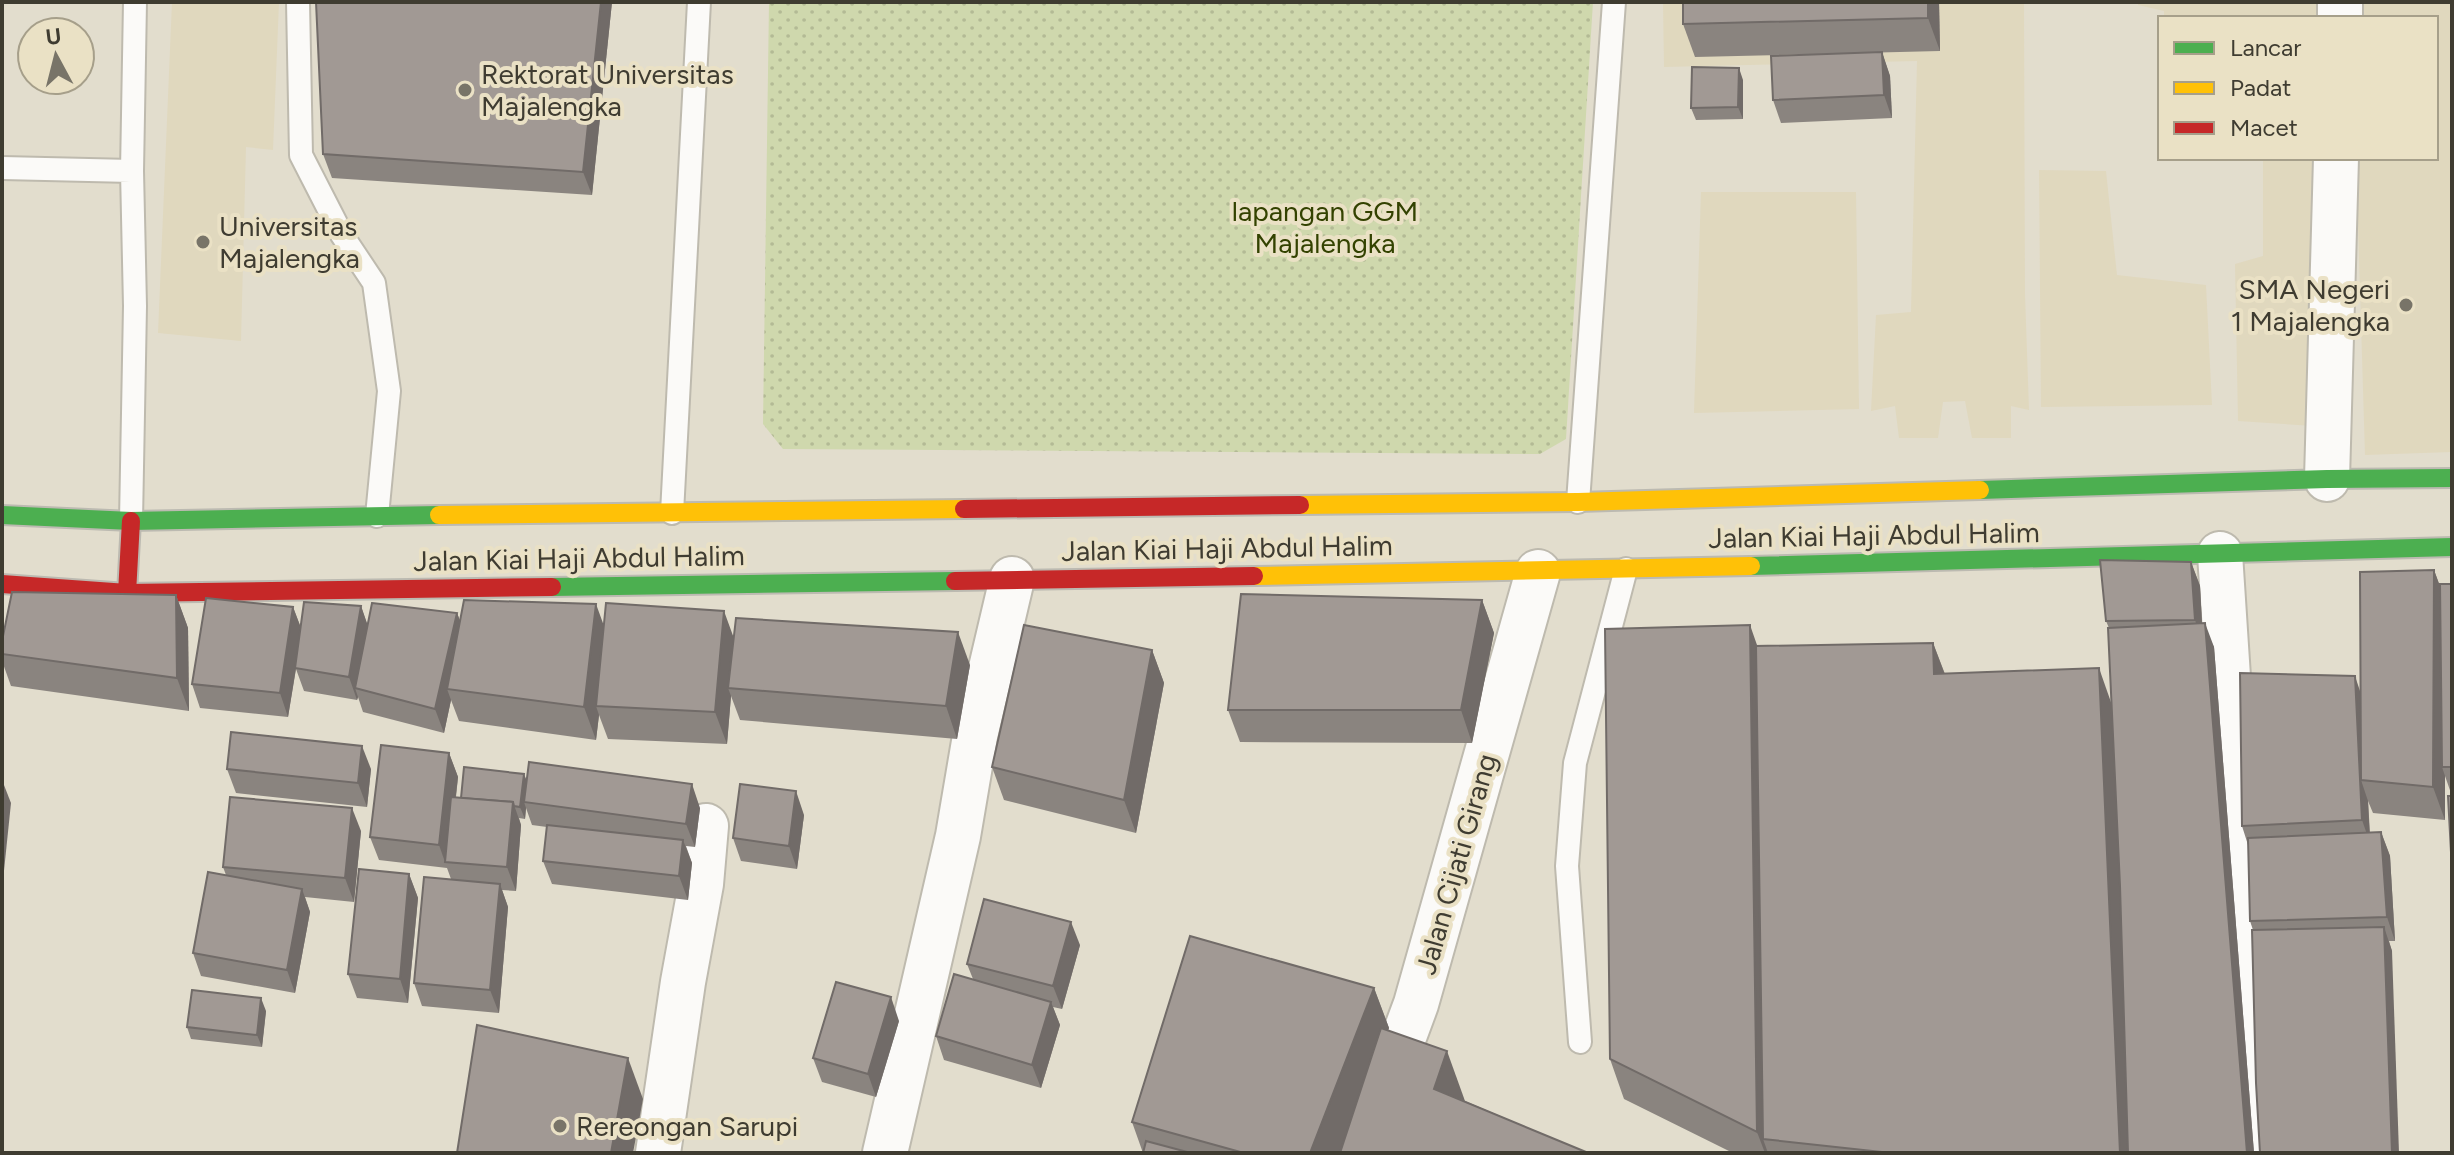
<svg xmlns="http://www.w3.org/2000/svg" width="2454" height="1155" font-family="Figtree,sans-serif">
  <defs>
    <pattern id="green-dots" width="8" height="8" patternUnits="userSpaceOnUse" patternTransform="scale(2)"><rect width="8" height="8" fill="#cfd8ad"/><path d="M2 2h.1M6 6h.1" fill="none" stroke="#b3ba95" stroke-width="1.8" stroke-linecap="round"/></pattern>
  </defs>
  <rect width="100%" height="100%" fill="#e2ddcd"/>
  <!-- built -->
  <g fill="#e0d8be">
    <polygon points="172,2 279,2 273,150 246,147 241,341 158,333"/>
    <polygon points="1663,2 2024,2 2025,294 2029,410 2011,406 2011,438 1972,438 1965,401 1943,402 1938,438 1899,438 1895,406 1871,411 1876,315 1911,312 1917,61 1664,67"/>
    <polygon points="2138,2 2324,2 2324,18 2164,18 2164,11 2138,5"/>
    <polygon points="2351,2 2452,2 2452,452 2365,455 2356,158 2436,158 2436,18 2352,18"/>
    <polygon points="2263,158 2321,158 2314,426 2238,421 2235,264 2263,256"/>
    <polygon points="2039,170 2106,171 2117,275 2206,285 2212,405 2041,407"/>
    <polygon points="1701,192 1856,192 1859,409 1694,413"/>
  </g>
  <!-- green -->
  <polygon fill="url(#green-dots)" points="769,2 1593,2 1566,439 1540,454 783,449 763,424"/>
  <g fill="none" stroke-linecap="round" stroke-linejoin="round">
    <defs>
      <g id="lane">
        <polyline points="298,2 301,155 342,235 374,283 389,391 377,516"/>
        <polyline points="2,168 132,171 135,306 131,521"/>
        <polyline points="132,171 135,2"/>
        <polyline points="1578,502 1614,2"/>
        <polyline points="672,513 699,2"/>
        <polyline points="1580,1042 1567,866 1575,763 1626,569"/>
      </g>
      <g id="street">
        <polyline points="2340,18 2340,2"/>
        <polyline points="2327,479 2336,158"/>
        <polyline points="2220,554 2259,1153"/>
        <polyline points="658,1153 683,982 701,884 706,826"/>
        <polyline points="885,1153 958,836 975,736 1012,579"/>
        <polyline points="1361,1153 1416,1004 1538,572"/>
      </g>
      <g id="fast">
        <polyline points="1980,490 2327,479 2452,478"/>
        <polyline points="2,515 131,521 439,515"/>
        <polyline points="1751,566 2452,547"/>
        <polyline points="552,587 955,581"/>
      </g>
      <g id="slow">
        <polyline points="1300,505 1578,502 1980,490"/>
        <polyline points="439,515 964,509"/>
        <polyline points="1254,576 1751,566"/>
      </g>
      <g id="jam">
        <polyline points="964,509 1300,505"/>
        <polyline points="955,581 1254,576"/>
        <polyline points="2,584 127,593 552,587"/>
        <polyline points="127,593 131,521"/>
      </g>
    </defs>
    <!-- lane casing -->
    <use href="#lane" stroke="#bebaae" stroke-width="26"/>
    <!-- street casing -->
    <use href="#street" stroke="#bebaae" stroke-width="48"/>
    <!-- fast casing -->
    <use href="#fast" stroke="#bcbab1" stroke-width="22"/>
    <!-- slow casing -->
    <use href="#slow" stroke="#bcbab1" stroke-width="22"/>
    <!-- jam casing -->
    <use href="#jam" stroke="#bcbab1" stroke-width="22"/>
    <!-- lane -->
    <use href="#lane" stroke="#fbfaf8" stroke-width="22"/>
    <!-- street -->
    <use href="#street" stroke="#fbfaf8" stroke-width="44"/>
    <!-- fast -->
    <use href="#fast" stroke="#4caf50" stroke-width="18"/>
    <!-- slow -->
    <use href="#slow" stroke="#ffc107" stroke-width="18"/>
    <!-- jam -->
    <use href="#jam" stroke="#c62828" stroke-width="18"/>
  </g>
  <!-- wall -->
  <g fill="#8a847f">
    <polygon points="612,2 592,195 332,178 323,154"/>
    <polygon points="1683,2 1939,2 1940,51 1695,57 1683,24"/>
    <polygon points="1882,52 1890,76 1892,118 1781,123 1773,100"/>
    <polygon points="1743,80 1743,119 1696,120 1691,108"/>
    <polygon points="2191,562 2200,586 2202,624 2214,647 2254,1153 1733,1153 1624,1099 1610,1059 1758,646 1933,643 1945,674 2112,704 2109,628 2106,621"/>
    <polygon points="2434,570 2441,589 2452,584 2452,796 2445,776 2445,820 2373,813 2368,801 2370,833 2381,832 2390,856 2395,941 2389,941 2392,951 2253,930 2250,921 2248,845 2242,826 2360,693"/>
    <polygon points="176,595 188,628 189,711 11,686 2,661 2,641"/>
    <polygon points="1482,600 1494,633 1472,743 1240,742 1228,710"/>
    <polygon points="361,606 367,624 457,613 460,621 604,626 734,638 970,665 957,739 740,720 731,696 727,744 608,739 599,715 596,740 459,721 451,700 444,733 363,712 358,697 357,700 304,691 296,669 288,717 200,708 192,684 293,607 301,628"/>
    <polygon points="1152,650 1164,683 1136,833 1004,800 992,767"/>
    <polygon points="449,753 458,777 456,797 461,798 527,781 700,808 695,847 686,846 692,863 688,900 552,884 543,861 547,827 532,825 526,808 525,819 519,818 521,825 516,891 502,890 508,907 499,1013 422,1006 414,983 451,879 447,868 379,860 370,837"/>
    <polygon points="227,769 371,769 367,807 236,793"/>
    <polygon points="804,815 797,869 741,861 733,838"/>
    <polygon points="361,831 354,902 305,897 310,912 295,993 201,976 193,953 226,875 223,867"/>
    <polygon points="409,874 418,898 408,1003 357,998 348,974"/>
    <polygon points="1080,945 1062,1009 1053,1007 1060,1025 1041,1088 944,1060 936,1036 973,979 967,964"/>
    <polygon points="1374,988 1389,1028 1388,1030 1465,1101 1587,1153 1143,1153 1132,1122"/>
    <polygon points="266,1011 262,1047 191,1039 187,1027"/>
    <polygon points="899,1021 876,1097 822,1082 813,1058"/>
  </g>
  <!-- shaded-wall -->
  <g fill="#716b68">
    <polygon points="601,2 612,2 592,195 583,172"/>
    <polygon points="1928,2 1939,2 1940,51 1928,18"/>
    <polygon points="1882,52 1890,76 1892,118 1884,95"/>
    <polygon points="1739,68 1743,80 1743,119 1738,107"/>
    <polygon points="2191,562 2200,586 2203,643 2195,620"/>
    <polygon points="2434,570 2446,603 2442,767 2445,776 2445,820 2433,787"/>
    <polygon points="176,595 188,628 189,711 177,678"/>
    <polygon points="1482,600 1494,633 1472,743 1461,710"/>
    <polygon points="596,604 608,637 596,706 599,715 596,740 584,707"/>
    <polygon points="361,606 369,629 355,688 358,697 357,700 349,677"/>
    <polygon points="293,607 302,631 288,717 280,693"/>
    <polygon points="724,611 736,644 728,688 731,696 727,744 715,712"/>
    <polygon points="457,613 466,636 447,689 451,700 444,733 435,709"/>
    <polygon points="2205,623 2214,647 2254,1153 2247,1153"/>
    <polygon points="1750,625 1764,665 1763,1139 1768,1153 1765,1153 1757,1132"/>
    <polygon points="958,632 970,665 957,739 946,706"/>
    <polygon points="1933,643 1948,683 1934,674"/>
    <polygon points="1152,650 1164,683 1136,833 1124,800"/>
    <polygon points="2099,668 2113,708 2133,1153 2120,1153"/>
    <polygon points="2355,676 2363,700 2361,780 2368,801 2370,843 2362,820"/>
    <polygon points="362,746 371,769 367,807 358,783"/>
    <polygon points="449,753 458,777 448,862 445,862 439,845"/>
    <polygon points="524,774 529,786 524,802 526,808 525,819 520,807"/>
    <polygon points="2,780 11,803 2,890"/>
    <polygon points="692,784 700,808 695,847 686,824"/>
    <polygon points="796,791 804,815 797,869 789,846"/>
    <polygon points="513,802 521,825 516,891 507,867"/>
    <polygon points="352,808 361,831 354,902 345,878"/>
    <polygon points="2381,832 2390,856 2395,941 2387,917"/>
    <polygon points="683,840 692,863 688,900 679,876"/>
    <polygon points="409,874 418,898 408,1003 400,979"/>
    <polygon points="500,884 508,907 499,1013 490,990"/>
    <polygon points="302,889 310,912 295,993 287,970"/>
    <polygon points="1071,922 1080,945 1062,1009 1053,986"/>
    <polygon points="2384,927 2392,951 2399,1153 2392,1153"/>
    <polygon points="1374,988 1389,1028 1341,1153 1310,1153"/>
    <polygon points="891,997 899,1021 876,1097 868,1074"/>
    <polygon points="261,998 266,1011 262,1047 257,1035"/>
    <polygon points="1051,1002 1060,1025 1041,1088 1032,1065"/>
    <polygon points="1447,1051 1465,1101 1434,1089"/>
    <polygon points="628,1058 643,1099 633,1153 611,1153"/>
  </g>
  <!-- building -->
  <g fill="#a19994" stroke="#716b68" stroke-width="2">
    <polygon points="316,2 601,2 583,172 323,154"/>
    <polygon points="1683,2 1928,2 1928,18 1683,24"/>
    <polygon points="1882,52 1884,95 1773,100 1771,56"/>
    <polygon points="1692,67 1739,68 1738,107 1691,108"/>
    <polygon points="2100,560 2191,562 2195,620 2106,621"/>
    <polygon points="2434,570 2433,787 2361,780 2360,572"/>
    <polygon points="2440,584 2452,584 2452,767 2442,767"/>
    <polygon points="12,592 176,595 177,678 2,654 2,641"/>
    <polygon points="1241,594 1482,600 1461,710 1228,710"/>
    <polygon points="206,598 293,607 280,693 192,684"/>
    <polygon points="464,600 596,604 584,707 447,689"/>
    <polygon points="304,602 361,606 349,677 295,668"/>
    <polygon points="372,603 457,613 435,709 355,688"/>
    <polygon points="606,603 724,611 715,712 596,706"/>
    <polygon points="736,618 958,632 946,706 728,688"/>
    <polygon points="2205,623 2247,1153 2128,1153 2120,886 2108,628"/>
    <polygon points="1024,625 1152,650 1124,800 992,767"/>
    <polygon points="1750,625 1757,1132 1610,1059 1605,629"/>
    <polygon points="1933,643 1934,674 2099,668 2120,1153 1891,1153 1763,1139 1756,646"/>
    <polygon points="2240,673 2355,676 2362,820 2242,826"/>
    <polygon points="231,732 362,746 358,783 227,769"/>
    <polygon points="381,745 449,753 439,845 370,837"/>
    <polygon points="529,762 692,784 686,824 524,802"/>
    <polygon points="464,767 524,774 520,807 514,806 513,802 461,798"/>
    <polygon points="740,784 796,791 789,846 733,838"/>
    <polygon points="2448,796 2452,796 2452,871"/>
    <polygon points="230,797 352,808 345,878 223,867"/>
    <polygon points="451,797 513,802 507,867 445,862"/>
    <polygon points="547,825 683,840 679,876 543,861"/>
    <polygon points="2381,832 2387,917 2250,921 2248,838"/>
    <polygon points="359,869 409,874 400,979 348,974"/>
    <polygon points="208,872 302,889 287,970 193,953"/>
    <polygon points="424,877 500,884 490,990 414,983"/>
    <polygon points="984,899 1071,922 1053,986 967,964"/>
    <polygon points="2384,927 2392,1153 2260,1153 2256,1083 2252,930"/>
    <polygon points="1190,936 1374,988 1310,1153 1244,1153 1132,1122"/>
    <polygon points="954,974 1051,1002 1032,1065 936,1036"/>
    <polygon points="836,982 891,997 868,1074 813,1058"/>
    <polygon points="192,990 261,998 257,1035 187,1027"/>
    <polygon points="477,1025 628,1058 611,1153 457,1153"/>
    <polygon points="1381,1028 1447,1051 1434,1089 1586,1152 1586,1153 1340,1153"/>
    <polygon points="1146,1141 1191,1153 1143,1153"/>
  </g>
  <!-- markers -->
  <g fill="#787468" stroke="#eae1c5" stroke-width="3">
    <circle cx="465" cy="90" r="8"/>
    <circle cx="203" cy="242" r="8"/>
    <circle cx="2406" cy="305" r="8"/>
    <circle cx="560" cy="1126" r="8"/>
  </g>
  <g text-anchor="middle" stroke-width="8" stroke-linejoin="round" paint-order="stroke">
    <!-- poi labels -->
    <g font-size="28" fill="#3f3c31" stroke="#eae1c5" text-anchor="start">
      <text x="481" y="84">Rektorat Universitas<tspan x="481" dy="32">Majalengka</tspan></text>
      <text x="219" y="236">Universitas<tspan x="219" dy="32">Majalengka</tspan></text>
      <text x="2390" y="299" text-anchor="end">SMA Negeri<tspan x="2390" dy="32">1 Majalengka</tspan></text>
      <text x="576" y="1136">Rereongan Sarupi</text>
    </g>
    <!-- park labels -->
    <g font-size="28" fill="#334200" stroke="#eae1c5">
      <text x="1325" y="221">lapangan GGM<tspan x="1325" dy="32">Majalengka</tspan></text>
    </g>
    <!-- street labels -->
    <g font-size="28" fill="#3f3c31" stroke="#eae1c5">
      <text transform="translate(1874 535) rotate(-1)" y="10">Jalan Kiai Haji Abdul Halim</text>
      <text transform="translate(1227 548) rotate(-1)" y="10">Jalan Kiai Haji Abdul Halim</text>
      <text transform="translate(579 558) rotate(-1)" y="10">Jalan Kiai Haji Abdul Halim</text>
      <text transform="translate(1456 864) rotate(-74)" y="10">Jalan Cijati Girang</text>
    </g>
  </g>
  <!-- border -->
  <rect width="2454" height="1155" fill="none" stroke="#3f3c31" stroke-width="8"/>
  <!-- legend -->
  <rect x="2158" y="16" width="280" height="144" fill="#eae1c5" stroke="#a69f8a" stroke-width="2"/>
  <rect x="2174" y="42" width="40" height="12" fill="#4caf50" stroke="#a69f8a" stroke-width="2"/>
  <text x="2230" y="56" font-size="24" fill="#3f3c31">Lancar</text>
  <rect x="2174" y="82" width="40" height="12" fill="#ffc107" stroke="#a69f8a" stroke-width="2"/>
  <text x="2230" y="96" font-size="24" fill="#3f3c31">Padat</text>
  <rect x="2174" y="122" width="40" height="12" fill="#c62828" stroke="#a69f8a" stroke-width="2"/>
  <text x="2230" y="136" font-size="24" fill="#3f3c31">Macet</text>
  <!-- north arrow -->
  <g transform="translate(56 56) rotate(353)"><circle r="38" fill="#eae1c5" stroke="#a69f8a" stroke-width="2"/>
  <path d="M0-6L14 30L0 20L-14 30Z" fill="#787468"/>
  <text y="-12" font-size="22" font-weight="bold" text-anchor="middle" fill="#3f3c31">U</text>
  </g>
</svg>
